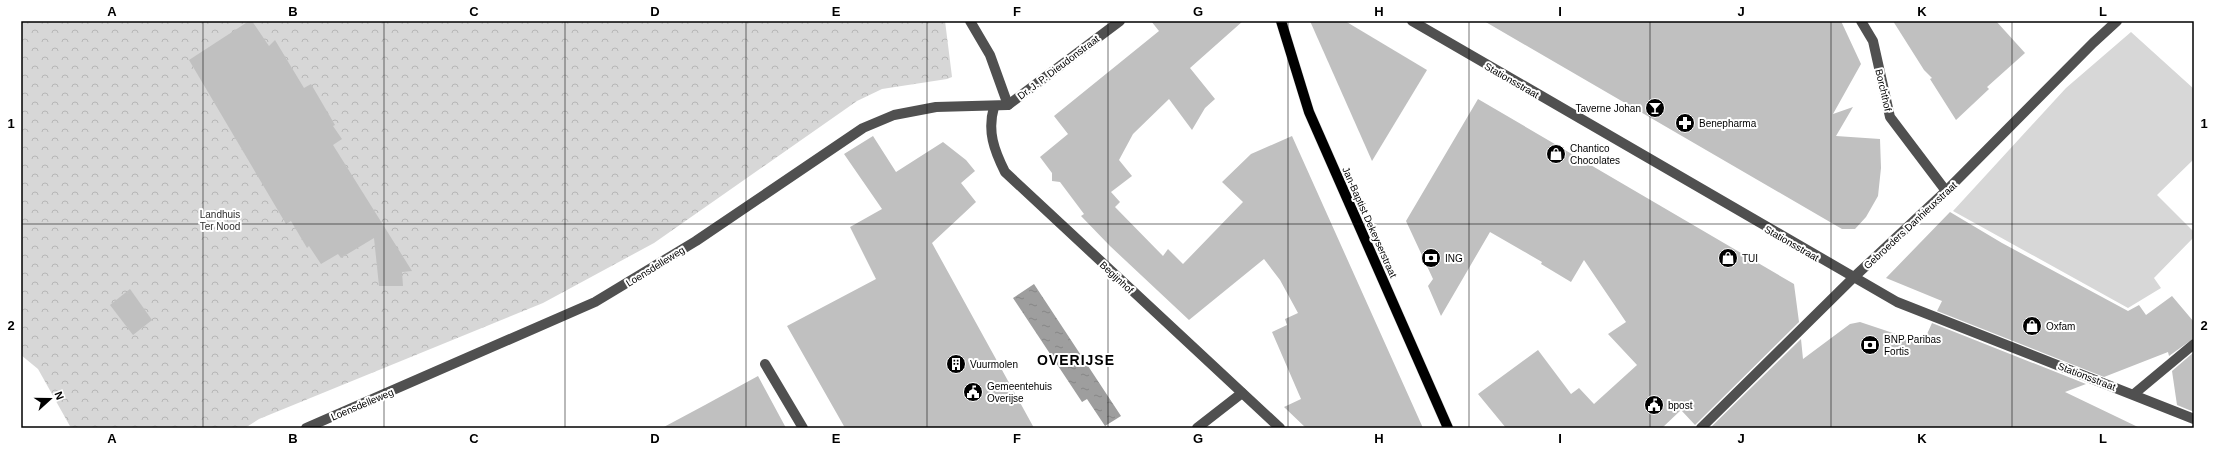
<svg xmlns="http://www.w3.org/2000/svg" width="2215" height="449" font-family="Helvetica,sans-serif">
  <defs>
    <pattern id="park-crowns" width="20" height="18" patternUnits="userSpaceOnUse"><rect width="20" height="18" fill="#d7d7d7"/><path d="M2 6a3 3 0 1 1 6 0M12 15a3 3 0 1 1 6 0" fill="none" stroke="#b7b7b7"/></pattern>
    <pattern id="water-ripples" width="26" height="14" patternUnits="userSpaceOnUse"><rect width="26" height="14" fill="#9e9e9e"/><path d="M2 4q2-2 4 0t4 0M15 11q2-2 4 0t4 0" fill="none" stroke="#868686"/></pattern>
  </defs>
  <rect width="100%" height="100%" fill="#fff"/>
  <!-- green -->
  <polygon fill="#d7d7d7" points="2131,32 2194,89 2194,159 2157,195 2194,232 2194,237 2154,278 2161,288 2128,308 1953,211 2066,88"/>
  <!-- park -->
  <polygon fill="url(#park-crowns)" points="21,21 945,21 952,77 947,79 882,89 857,101 654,243 543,303 259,419 245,428 71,428 38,369 21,355"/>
  <!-- water -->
  <polygon fill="url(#water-ripples)" points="1034,284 1121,416 1105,426 1087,399 1082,402 1013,298"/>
  <!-- building -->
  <g fill="#c0c0c0">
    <polygon points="249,21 252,21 269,46 275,40 304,88 311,84 335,125 333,126 342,139 333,145 412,271 402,272 403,286 379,286 374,238 341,258 338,254 321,264 309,246 307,248 291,221 286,224 189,60"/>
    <polygon points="1151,21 1243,21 1190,68 1215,99 1205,108 1192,130 1169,99 1133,134 1119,160 1132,176 1111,192 1120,202 1115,207 1163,256 1168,249 1183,264 1243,202 1222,182 1251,154 1292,136 1423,428 1306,428 1284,407 1301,399 1272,332 1287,325 1285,319 1298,313 1280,280 1264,259 1189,320 1110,246 1081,216 1084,214 1060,182 1052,181 1052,173 1040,157 1068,134 1054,116 1159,31"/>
    <polygon points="1310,21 1345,21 1427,70 1372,161"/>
    <polygon points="1484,21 1841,21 1861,64 1833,114 1853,107 1836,136 1880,139 1881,168 1878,196 1866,217 1855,229 1842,229"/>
    <polygon points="1893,21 1996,21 2025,53 1987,87 1989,89 1956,120 1930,79 1932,78 1924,70"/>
    <polygon points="1478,99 1794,284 1799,322 1695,425 1681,410 1662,428 1506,428 1478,394 1538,350 1571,394 1579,388 1594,404 1637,365 1608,334 1626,322 1584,260 1571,282 1541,264 1542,262 1490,232 1441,316 1428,286 1433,279 1406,221"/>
    <polygon points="873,136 896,172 943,142 966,160 975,171 961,183 976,202 932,243 1034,428 845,428 787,326 876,279 850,227 882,209 844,154"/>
    <polygon points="1950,212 2002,243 2128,311 2139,305 2146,315 2172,296 2194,322 2194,338 2169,356 2168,352 2104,377 1937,311 1942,301 1886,278"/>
    <polygon points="130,289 152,320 133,335 110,305"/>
    <polygon points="1860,322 1923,343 1932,323 2086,384 2065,392 2140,428 1710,428 1801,339 1803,359 1850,324"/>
    <polygon points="2194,352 2194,412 2177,405 2172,371"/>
    <polygon points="758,376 786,428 662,428 705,405"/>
  </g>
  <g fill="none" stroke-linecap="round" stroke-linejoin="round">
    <defs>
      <polyline id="major" points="1281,21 1309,112 1448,428"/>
    </defs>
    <!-- major casing -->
    <use href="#major" stroke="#dbdbdb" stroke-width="11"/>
    <!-- minor -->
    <g stroke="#505050" stroke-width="10">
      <polyline points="970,21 990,55 1008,105"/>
      <polyline points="1412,21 1897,302 2194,419"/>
      <polyline points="1861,21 1873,41 1890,117 1946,191"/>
      <path d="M 994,107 C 987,131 994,150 1005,172 L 1280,428"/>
      <polyline points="765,364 803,428"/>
      <polyline points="2134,394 2194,344"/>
      <polyline points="306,428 595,302 696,241 863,128 894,115 936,107 1008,105 1120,21"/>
      <polyline points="1197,428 1242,393"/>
      <polyline points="1701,428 1853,278 1946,191 2093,43 2117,21"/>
    </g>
    <!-- major -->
    <use href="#major" stroke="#000" stroke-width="10"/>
  </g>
  <!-- grid -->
  <path fill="none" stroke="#000" stroke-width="1" stroke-opacity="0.55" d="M 203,21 L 203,428M 384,21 L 384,428M 565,21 L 565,428M 746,21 L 746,428M 927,21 L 927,428M 1108,21 L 1108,428M 1288,21 L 1288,428M 1469,21 L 1469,428M 1650,21 L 1650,428M 1831,21 L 1831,428M 2012,21 L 2012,428M 21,224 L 2194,224"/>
  <!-- icons -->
  <defs>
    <symbol id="bar-disc" viewBox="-11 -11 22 22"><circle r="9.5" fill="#000" stroke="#fff"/><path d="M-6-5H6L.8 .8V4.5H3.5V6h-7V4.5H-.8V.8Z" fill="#fff"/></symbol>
    <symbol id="pharmacy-disc" viewBox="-11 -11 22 22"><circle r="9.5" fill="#000" stroke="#fff"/><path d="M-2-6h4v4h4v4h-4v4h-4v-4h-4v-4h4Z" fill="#fff"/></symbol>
    <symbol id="shop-disc" viewBox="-11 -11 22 22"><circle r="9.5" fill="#000" stroke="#fff"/><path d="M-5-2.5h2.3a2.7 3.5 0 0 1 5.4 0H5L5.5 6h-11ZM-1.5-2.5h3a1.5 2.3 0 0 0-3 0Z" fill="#fff"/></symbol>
    <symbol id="bank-disc" viewBox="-11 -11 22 22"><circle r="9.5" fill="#000" stroke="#fff"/><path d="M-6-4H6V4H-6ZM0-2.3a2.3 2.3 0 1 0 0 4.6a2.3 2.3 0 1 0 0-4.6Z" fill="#fff"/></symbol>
    <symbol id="building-disc" viewBox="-11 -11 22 22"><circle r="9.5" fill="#000" stroke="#fff"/><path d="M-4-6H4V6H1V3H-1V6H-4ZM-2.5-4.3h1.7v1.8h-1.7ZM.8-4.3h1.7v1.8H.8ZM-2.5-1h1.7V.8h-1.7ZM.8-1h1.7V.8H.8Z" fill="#fff"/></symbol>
    <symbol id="civic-disc" viewBox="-11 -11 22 22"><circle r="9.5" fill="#000" stroke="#fff"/><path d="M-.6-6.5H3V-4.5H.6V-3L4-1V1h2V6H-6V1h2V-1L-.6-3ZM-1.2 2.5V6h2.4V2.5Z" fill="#fff"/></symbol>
  </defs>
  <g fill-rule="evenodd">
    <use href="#bar-disc" x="1644" y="97" width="22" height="22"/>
    <use href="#pharmacy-disc" x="1674" y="112" width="22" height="22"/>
    <use href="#shop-disc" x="1545" y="143" width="22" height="22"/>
    <use href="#bank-disc" x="1420" y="247" width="22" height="22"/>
    <use href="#shop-disc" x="1717" y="247" width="22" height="22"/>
    <use href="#shop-disc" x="2021" y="315" width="22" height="22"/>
    <use href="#bank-disc" x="1859" y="334" width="22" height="22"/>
    <use href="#building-disc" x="945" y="353" width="22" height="22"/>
    <use href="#civic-disc" x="962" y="381" width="22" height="22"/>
    <use href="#civic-disc" x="1643" y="394" width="22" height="22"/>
  </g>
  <g text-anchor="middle" stroke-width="4" stroke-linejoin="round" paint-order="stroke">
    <!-- street labels -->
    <g font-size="10" fill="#000" stroke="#fff">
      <text transform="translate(1058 67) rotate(-37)" y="4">Dr. J. P. Dieudonstraat</text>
      <text transform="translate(1512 80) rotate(30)" y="4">Stationsstraat</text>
      <text transform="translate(1884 90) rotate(77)" y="4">Borchthof</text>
      <text transform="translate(1370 222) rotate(66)" y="4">Jan-Baptist Dekeyserstraat</text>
      <text transform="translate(1910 225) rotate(-43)" y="4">Gebroeders Danhieuxstraat</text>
      <text transform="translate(1792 243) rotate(30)" y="4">Stationsstraat</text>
      <text transform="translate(655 266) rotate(-32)" y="4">Loensdelleweg</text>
      <text transform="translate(1117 277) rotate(43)" y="4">Begijnhof</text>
      <text transform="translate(2087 376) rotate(21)" y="4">Stationsstraat</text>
      <text transform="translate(362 404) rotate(-23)" y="4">Loensdelleweg</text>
    </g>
    <!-- poi labels -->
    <g font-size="10" fill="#000" stroke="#fff" text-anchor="start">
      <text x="1641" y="112" text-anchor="end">Taverne Johan</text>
      <text x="1699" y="127">Benepharma</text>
      <text x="1570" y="152">Chantico<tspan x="1570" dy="12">Chocolates</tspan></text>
      <text x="1445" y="262">ING</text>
      <text x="1742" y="262">TUI</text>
      <text x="2046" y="330">Oxfam</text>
      <text x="1884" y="343">BNP Paribas<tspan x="1884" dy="12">Fortis</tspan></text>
      <text x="970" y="368">Vuurmolen</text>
      <text x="987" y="390">Gemeentehuis<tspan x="987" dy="12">Overijse</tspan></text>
      <text x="1668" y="409">bpost</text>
    </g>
    <!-- park labels -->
    <g font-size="10" fill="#2e2e2e" stroke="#fff">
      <text x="220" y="218">Landhuis<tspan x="220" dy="12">Ter Nood</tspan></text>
    </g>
    <!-- district labels -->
    <g font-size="14" font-weight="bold" letter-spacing="1" fill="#000" stroke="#fff">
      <text x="1076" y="365">OVERIJSE</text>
    </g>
  </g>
  <!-- border -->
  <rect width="2215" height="449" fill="none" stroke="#ffffff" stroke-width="44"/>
  <!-- north arrow -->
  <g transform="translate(50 399) rotate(69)" stroke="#ffffff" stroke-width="3" paint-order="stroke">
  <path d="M0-3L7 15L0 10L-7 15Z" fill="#000000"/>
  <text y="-6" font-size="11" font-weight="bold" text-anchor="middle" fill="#000000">N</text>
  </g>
  <rect x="22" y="22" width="2171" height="405" fill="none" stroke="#000" stroke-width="1.5"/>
  <g font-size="13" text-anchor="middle" font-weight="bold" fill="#000">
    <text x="112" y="16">A</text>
    <text x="293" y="16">B</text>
    <text x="474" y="16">C</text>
    <text x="655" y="16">D</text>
    <text x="836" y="16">E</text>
    <text x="1017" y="16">F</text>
    <text x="1198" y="16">G</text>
    <text x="1379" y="16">H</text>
    <text x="1560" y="16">I</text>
    <text x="1741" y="16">J</text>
    <text x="1922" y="16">K</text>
    <text x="2103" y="16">L</text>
    <text x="11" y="128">1</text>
    <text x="2204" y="128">1</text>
    <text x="11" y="330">2</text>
    <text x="2204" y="330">2</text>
    <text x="112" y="443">A</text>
    <text x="293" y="443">B</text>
    <text x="474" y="443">C</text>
    <text x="655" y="443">D</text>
    <text x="836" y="443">E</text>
    <text x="1017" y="443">F</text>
    <text x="1198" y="443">G</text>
    <text x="1379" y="443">H</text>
    <text x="1560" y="443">I</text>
    <text x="1741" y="443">J</text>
    <text x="1922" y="443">K</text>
    <text x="2103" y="443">L</text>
  </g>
</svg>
